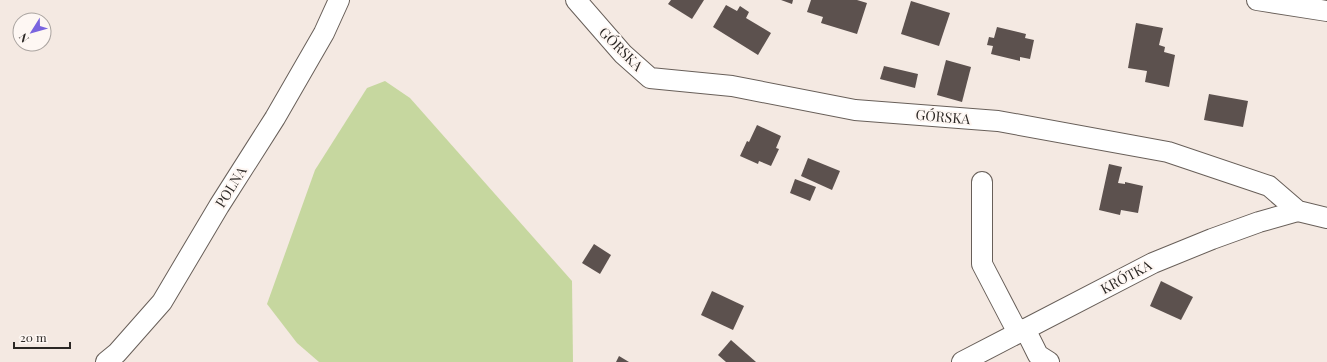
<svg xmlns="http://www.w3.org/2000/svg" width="1327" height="362" font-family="'Playfair Display',serif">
  <rect width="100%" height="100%" fill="#f4e9e2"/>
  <!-- green -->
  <polygon fill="#c6d79f" points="385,81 410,98 572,281 573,362 319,362 297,343 267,304 315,170 367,88"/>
  <!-- building -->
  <g fill="#5c514e">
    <polygon points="671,0 704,0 692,19 668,4"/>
    <polygon points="781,0 793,0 792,4"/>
    <polygon points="811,0 857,0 867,3 857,34 821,23 823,17 807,12"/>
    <polygon points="911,1 950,13 939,46 901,34"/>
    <polygon points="726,5 737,11 740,6 749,12 746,18 771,33 758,55 713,27"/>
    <polygon points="1136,23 1163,28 1159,45 1165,47 1164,52 1175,55 1169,87 1145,82 1147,71 1128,68"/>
    <polygon points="997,27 1026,34 1025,38 1034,40 1030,59 1020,57 1020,61 991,54 993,46 987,45 989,37 994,38"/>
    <polygon points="946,60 971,67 962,102 937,95"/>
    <polygon points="884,66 918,74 915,88 880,79"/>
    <polygon points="1209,94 1248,101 1243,127 1204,120"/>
    <polygon points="757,125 781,136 776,148 779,149 771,166 759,161 758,164 740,156 747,141 749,142"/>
    <polygon points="808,158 840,171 832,190 801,176"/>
    <polygon points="1109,164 1122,167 1118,183 1125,184 1125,182 1143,186 1138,213 1121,210 1120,215 1099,210"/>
    <polygon points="795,179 816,187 810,201 790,193"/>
    <polygon points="594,244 611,255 600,274 582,263"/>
    <polygon points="1161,281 1193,297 1181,320 1150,306"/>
    <polygon points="712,291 744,306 733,330 701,315"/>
    <polygon points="731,340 756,362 726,362 718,355"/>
    <polygon points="619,356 629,362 616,362"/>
  </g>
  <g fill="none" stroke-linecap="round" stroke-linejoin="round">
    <defs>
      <g id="minor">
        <polyline points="576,0 623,54 650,78 732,86 855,110 998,121 1168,152 1269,186 1298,211 1327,218"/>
        <polyline points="1257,0 1327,11"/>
        <polyline points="982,182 982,264 1018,333"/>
        <polyline points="1025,329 1038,355 1049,362"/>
        <polyline points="106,362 117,353 162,302 219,206 275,118 324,33 339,0"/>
        <polyline points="962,362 1153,263 1212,239 1259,222 1298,211"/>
      </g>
    </defs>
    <!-- minor casing -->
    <use href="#minor" stroke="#685f59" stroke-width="22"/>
    <!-- minor -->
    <use href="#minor" stroke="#fff" stroke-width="20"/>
  </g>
  <g text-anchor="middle" stroke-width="4" stroke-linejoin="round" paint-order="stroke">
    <!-- street labels -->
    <g font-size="14" fill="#2b2724" stroke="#fef7f3">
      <text transform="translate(621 49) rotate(45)" y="5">GÓRSKA</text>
      <text transform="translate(943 117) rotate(5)" y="5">GÓRSKA</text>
      <text transform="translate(231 187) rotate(-58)" y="5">POLNA</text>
      <text transform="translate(1126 277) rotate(-28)" y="5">KRÓTKA</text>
    </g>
  </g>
  <!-- north arrow -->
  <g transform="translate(32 32) rotate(233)"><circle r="19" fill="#fef7f3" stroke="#aaa4a0"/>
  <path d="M0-3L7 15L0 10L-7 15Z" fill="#7a64df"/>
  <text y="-6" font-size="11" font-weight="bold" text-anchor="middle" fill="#2b2724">N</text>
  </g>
  <!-- scale -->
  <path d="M14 342v6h56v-6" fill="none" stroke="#2b2724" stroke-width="2"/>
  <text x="20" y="342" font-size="12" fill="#2b2724" stroke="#fef7f3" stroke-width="3" paint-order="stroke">20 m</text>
</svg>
